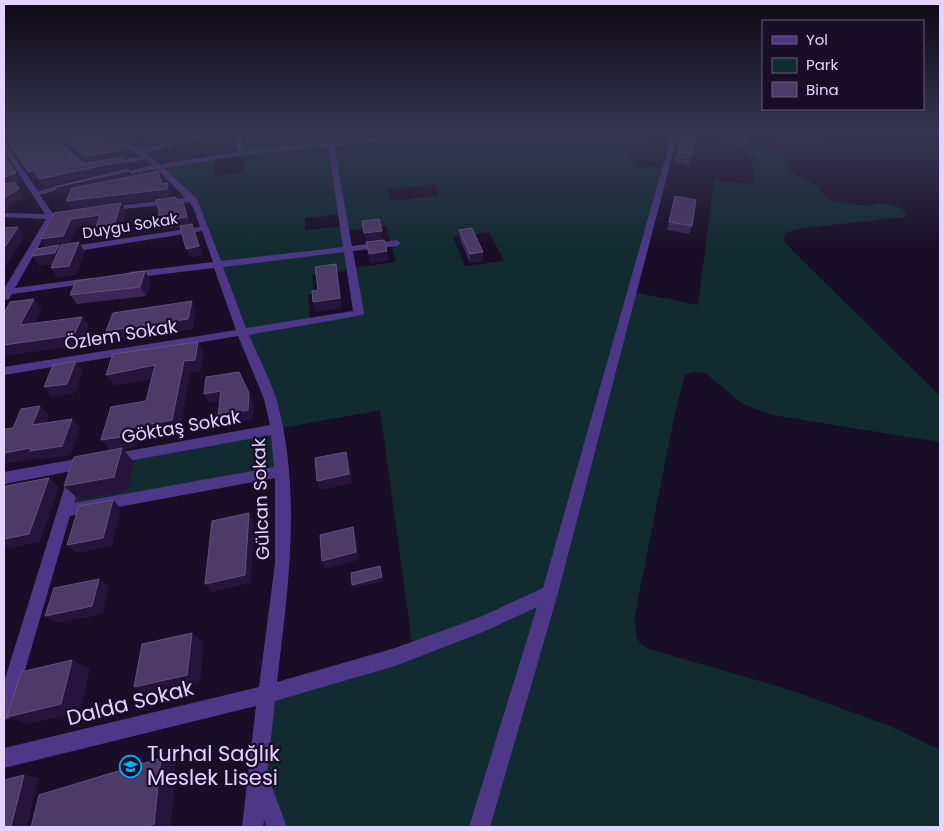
<svg xmlns="http://www.w3.org/2000/svg" width="944" height="831" font-family="Poppins,sans-serif">
  <rect width="100%" height="100%" fill="#180e27"/>
  <!-- green -->
  <g fill="#112b31" fill-rule="evenodd">
    <path d="M 239,134 L 639,134 L 644,139 L 616,141 L 640,168 L 666,167 L 633,292 L 698,305 L 714,180 L 754,185 L 752,160 L 758,159 L 720,134 L 747,134 L 745,137 L 753,146 L 786,158 L 788,162 L 786,167 C 794,176 804,177 813,183 C 818,186 821,193 826,197 C 834,202 847,204 856,205 C 876,207 885,197 905,211 L 906,214 L 904,217 L 796,229 L 786,233 L 784,237 L 785,242 L 794,252 L 940,396 L 940,442 L 772,415 L 743,404 L 705,373 L 693,372 L 685,375 L 675,413 L 634,619 L 637,638 L 640,643 L 649,649 L 787,689 L 888,725 L 940,750 L 940,827 L 253,827 L 267,694 L 413,650 L 380,410 L 277,429 L 281,471 L 64,511 L 78,465 L 277,429 L 197,206 L 157,166 L 214,158 L 214,176 L 244,172 L 243,154 L 241,154 ZM 434,184 L 439,196 L 391,201 L 387,190 ZM 343,214 L 345,226 L 305,230 L 305,218 ZM 386,226 L 396,262 L 352,268 L 346,231 ZM 489,232 L 504,261 L 465,266 L 453,237 ZM 352,270 L 359,313 L 310,322 L 308,295 L 314,294 L 312,275 Z"/>
    <path d="M 769,134 L 821,134 L 823,138 C 810,150 784,137 769,134 Z"/>
    <polygon points="228,140 230,152 204,156 200,146"/>
  </g>
  <g fill="none" stroke-linecap="round" stroke-linejoin="round">
    <!-- minor -->
    <g fill="#4c3887" fill-rule="evenodd">
      <path d="M 106,134 L 113,134 L 140,150 L 203,134 L 213,134 L 145,153 L 160,164 L 237,152 L 236,134 L 242,134 L 244,151 L 327,142 L 326,134 L 332,134 L 334,142 L 441,134 L 470,134 L 467,136 L 334,146 L 352,246 L 397,240 L 401,243 L 397,246 L 353,251 L 364,313 L 363,315 L 249,335 C 258,356 270,379 277,401 C 302,493 288,590 277,682 L 395,648 L 480,617 L 543,588 L 672,134 L 678,134 L 558,593 L 490,827 L 469,827 L 537,607 L 483,632 L 395,666 L 275,701 L 267,774 L 287,827 L 267,827 L 264,820 L 263,827 L 242,827 L 256,706 L 4,768 L 4,748 L 259,687 L 275,563 L 275,478 L 70,516 L 13,711 L 11,718 L 4,720 L 4,682 L 68,476 L 72,471 L 4,484 L 4,472 L 87,457 L 92,459 L 94,463 L 92,467 L 76,471 L 80,472 L 82,476 L 74,503 L 274,467 L 271,435 L 112,464 L 107,463 L 105,459 L 107,455 L 112,454 L 270,425 L 264,399 L 238,336 L 4,375 L 4,367 L 236,330 L 214,268 L 130,278 L 125,275 L 130,272 L 213,262 L 202,231 L 66,253 L 61,250 L 66,247 L 200,227 L 193,207 L 189,202 L 105,211 L 105,207 L 108,207 L 185,198 L 157,169 L 113,178 L 109,176 L 153,165 L 146,159 L 87,171 L 52,140 L 57,139 L 89,166 L 141,156 ZM 328,146 L 343,247 L 221,261 L 197,199 L 164,168 L 245,155 ZM 344,252 L 353,311 L 246,328 L 223,267 Z"/>
      <polygon points="4,144 6,145 38,191 72,183 76,185 40,195 53,214 69,212 73,214 54,219 15,288 90,278 93,279 93,283 12,294 9,299 4,300 4,289 46,219 4,217 4,213 45,214 4,151"/>
    </g>
  </g>
  <!-- wall -->
  <g fill="#3a2755" fill-rule="evenodd">
    <path d="M 9,134 L 83,135 L 97,137 L 95,134 L 103,134 L 126,149 L 129,156 L 123,158 L 128,168 L 44,187 L 38,178 L 33,180 L 11,146 L 16,145 ZM 60,135 L 64,142 L 89,163 L 81,164 L 50,137 Z"/>
    <polygon points="141,134 182,134 183,136 152,144"/>
    <polygon points="681,134 692,154 689,165 674,163"/>
    <polygon points="675,196 692,226 689,234 667,230"/>
    <polygon points="459,230 483,261 470,263 460,239"/>
    <polygon points="151,281 146,296 77,304 70,295"/>
  </g>
  <!-- shaded-wall -->
  <g fill="#25153b">
    <polygon points="28,134 65,134 16,145 11,138"/>
    <polygon points="161,134 182,134 183,136 152,144 149,137"/>
    <polygon points="126,149 129,156 90,164 85,156"/>
    <polygon points="124,161 128,168 44,187 39,179"/>
    <polygon points="33,170 38,178 33,180 28,172"/>
    <polygon points="129,171 133,177 59,194 55,187"/>
    <polygon points="158,171 165,190 168,183 172,191 171,198 122,204 126,212 118,237 100,239 95,230 121,204 72,210 66,201 162,184"/>
    <polygon points="16,173 22,182 16,184 24,197 4,211 4,177"/>
    <polygon points="183,202 186,210 191,226 162,230 158,222"/>
    <polygon points="100,215 105,224 76,228 69,245 59,246 65,255 61,263 39,266 32,256 46,248 40,239 71,219"/>
    <polygon points="192,224 196,234 203,255 191,258 186,249"/>
    <polygon points="18,227 25,236 4,270 4,248"/>
    <polygon points="382,231 383,240 366,242 364,233"/>
    <polygon points="79,242 85,252 76,275 57,278 51,268"/>
    <polygon points="387,251 388,261 370,263 369,254"/>
    <polygon points="483,252 483,261 470,263 470,254"/>
    <polygon points="336,264 338,274 342,308 316,312 313,302"/>
    <polygon points="145,271 151,281 146,296 140,287"/>
    <polygon points="34,299 41,309 28,335 20,325"/>
    <polygon points="192,301 196,310 193,329 113,340 106,331"/>
    <polygon points="82,317 89,326 82,345 4,356 4,345"/>
    <polygon points="198,342 204,353 201,371 190,373 180,432 138,439 136,447 123,449 134,462 127,491 79,500 64,486 111,451 101,440 129,428 184,361"/>
    <polygon points="76,361 83,371 75,393 52,397 44,387"/>
    <polygon points="155,365 162,377 115,386 106,375"/>
    <polygon points="221,391 226,400 209,403 204,394"/>
    <polygon points="249,393 254,402 253,419 224,424 218,415"/>
    <polygon points="40,406 49,415 42,434 32,425"/>
    <polygon points="72,419 80,428 71,455 40,460 37,458 4,464 4,453"/>
    <polygon points="346,452 349,461 352,483 321,490 317,481"/>
    <polygon points="49,478 59,487 40,542 4,549 4,539"/>
    <polygon points="113,500 121,508 112,546 77,553 67,545"/>
    <polygon points="249,513 254,522 251,583 212,592 205,584"/>
    <polygon points="353,527 356,536 359,560 326,569 322,561"/>
    <polygon points="380,566 383,581 354,588 352,585"/>
    <polygon points="99,579 109,586 103,614 57,623 45,616"/>
    <polygon points="192,633 204,643 200,683 150,695 134,687"/>
    <polygon points="72,660 90,669 80,712 29,724 7,717"/>
    <polygon points="161,758 176,763 171,827 146,827"/>
    <polygon points="24,775 39,778 27,827 5,827"/>
  </g>
  <!-- building -->
  <g fill="#4c3a67" stroke="#63527f">
    <polygon points="9,134 28,134 11,138"/>
    <polygon points="60,134 81,134 83,135 87,134 93,134 98,138 96,134 103,134 126,149 85,156"/>
    <polygon points="145,134 161,134 149,137"/>
    <polygon points="681,134 696,134 692,154 677,152"/>
    <polygon points="49,136 81,164 123,157 124,161 39,179 33,170 28,172 11,146"/>
    <polygon points="4,154 16,173 4,177"/>
    <polygon points="128,169 129,171 55,187"/>
    <polygon points="158,171 162,184 168,183 167,189 66,201 72,188"/>
    <polygon points="15,182 19,189 4,198 4,184"/>
    <polygon points="675,196 696,200 692,226 669,222"/>
    <polygon points="176,197 178,203 183,202 187,217 158,222 159,212 156,200"/>
    <polygon points="121,203 113,228 95,230 100,215 71,219 63,236 40,239 54,213"/>
    <polygon points="379,219 382,231 364,233 362,221"/>
    <polygon points="192,224 199,246 186,249 180,226"/>
    <polygon points="18,227 4,248 4,228"/>
    <polygon points="472,228 483,252 470,254 459,230"/>
    <polygon points="384,240 387,251 369,254 366,242"/>
    <polygon points="79,242 69,266 51,268 61,245"/>
    <polygon points="59,245 55,253 32,256 36,249"/>
    <polygon points="336,264 340,298 313,302 312,291 318,290 315,267"/>
    <polygon points="145,271 140,287 70,295 76,281"/>
    <polygon points="34,299 20,325 82,317 74,335 4,345 4,313 10,302"/>
    <polygon points="192,301 188,319 106,331 113,313"/>
    <polygon points="198,342 195,360 184,361 172,420 129,428 127,436 101,440 111,407 146,401 155,365 106,375 113,354"/>
    <polygon points="76,361 67,384 44,387 53,365"/>
    <polygon points="239,372 249,393 248,410 218,415 221,391 204,394 206,377"/>
    <polygon points="40,406 32,425 72,419 62,446 30,451 31,448 4,453 4,429 13,428 21,409"/>
    <polygon points="122,448 114,477 64,486 74,457"/>
    <polygon points="346,452 349,474 317,481 315,458"/>
    <polygon points="49,478 29,534 4,539 4,490 6,486"/>
    <polygon points="113,500 103,538 67,545 79,506"/>
    <polygon points="249,513 245,575 205,584 212,521"/>
    <polygon points="353,527 356,552 322,561 320,535"/>
    <polygon points="380,566 382,577 352,585 351,573"/>
    <polygon points="99,579 92,606 45,616 54,588"/>
    <polygon points="192,633 187,675 134,687 142,644"/>
    <polygon points="72,660 61,704 7,717 21,672"/>
    <polygon points="161,758 154,824 146,827 31,827 39,795"/>
    <polygon points="24,775 11,826 4,827 4,780"/>
  </g>
  <!-- sky -->
  <linearGradient id="sky" x2="0" y2="1"><stop stop-color="#0d0815"/><stop offset="0.54" stop-color="#373652"/><stop offset="1" stop-color="#373652" stop-opacity="0"/></linearGradient>
  <rect width="944" height="250" fill="url(#sky)"/>
  <!-- icons -->
  <defs>
    <symbol id="school-ring" viewBox="-11 -11 22 22"><circle r="9.5" fill="#180e27" stroke="#00afff" stroke-width="1.5"/><path d="M0-5L7-2L0 1L-7-2ZM-4 1L0 2.5L4 1V4Q0 6-4 4Z" fill="#00afff"/></symbol>
  </defs>
  <g fill-rule="evenodd">
    <use href="#school-ring" x="118" y="754" width="25" height="25"/>
  </g>
  <g text-anchor="middle" stroke-width="4.5" stroke-linejoin="round" paint-order="stroke">
    <!-- far-street labels -->
    <g font-size="15" fill="#e2d4ff" stroke="#180e27">
      <text transform="translate(130 226) rotate(-9)" y="5">Duygu Sokak</text>
    </g>
    <!-- street labels -->
    <g font-size="18" fill="#e2d4ff" stroke="#180e27">
      <text transform="translate(121 335) rotate(-9)" y="6">Özlem Sokak</text>
      <text transform="translate(181 427) rotate(-10)" y="6">Göktaş Sokak</text>
      <text transform="translate(261 499) rotate(-92)" y="6">Gülcan Sokak</text>
    </g>
    <!-- near-street labels -->
    <g font-size="21" fill="#e2d4ff" stroke="#180e27">
      <text transform="translate(130 703) rotate(-14)" y="7">Dalda Sokak</text>
    </g>
    <!-- near-poi labels -->
    <g font-size="21" fill="#e2d4ff" stroke="#180e27" text-anchor="start">
      <text x="147" y="761">Turhal Sağlık<tspan x="147" dy="24">Meslek Lisesi</tspan></text>
    </g>
  </g>
  <!-- border -->
  <rect width="944" height="831" fill="none" stroke="#e2d4ff" stroke-width="10"/>
  <!-- legend -->
  <rect x="762" y="20" width="162" height="90" fill="#180e27" stroke="#695d7d"/>
  <rect x="772" y="36" width="25" height="8" fill="#4c3887" stroke="#695d7d"/>
  <text x="806" y="45" font-size="15" fill="#e2d4ff">Yol</text>
  <rect x="772" y="58" width="25" height="15" fill="#112b31" stroke="#695d7d"/>
  <text x="806" y="70" font-size="15" fill="#e2d4ff">Park</text>
  <rect x="772" y="82" width="25" height="15" fill="#4c3a67" stroke="#695d7d"/>
  <text x="806" y="95" font-size="15" fill="#e2d4ff">Bina</text>
</svg>
